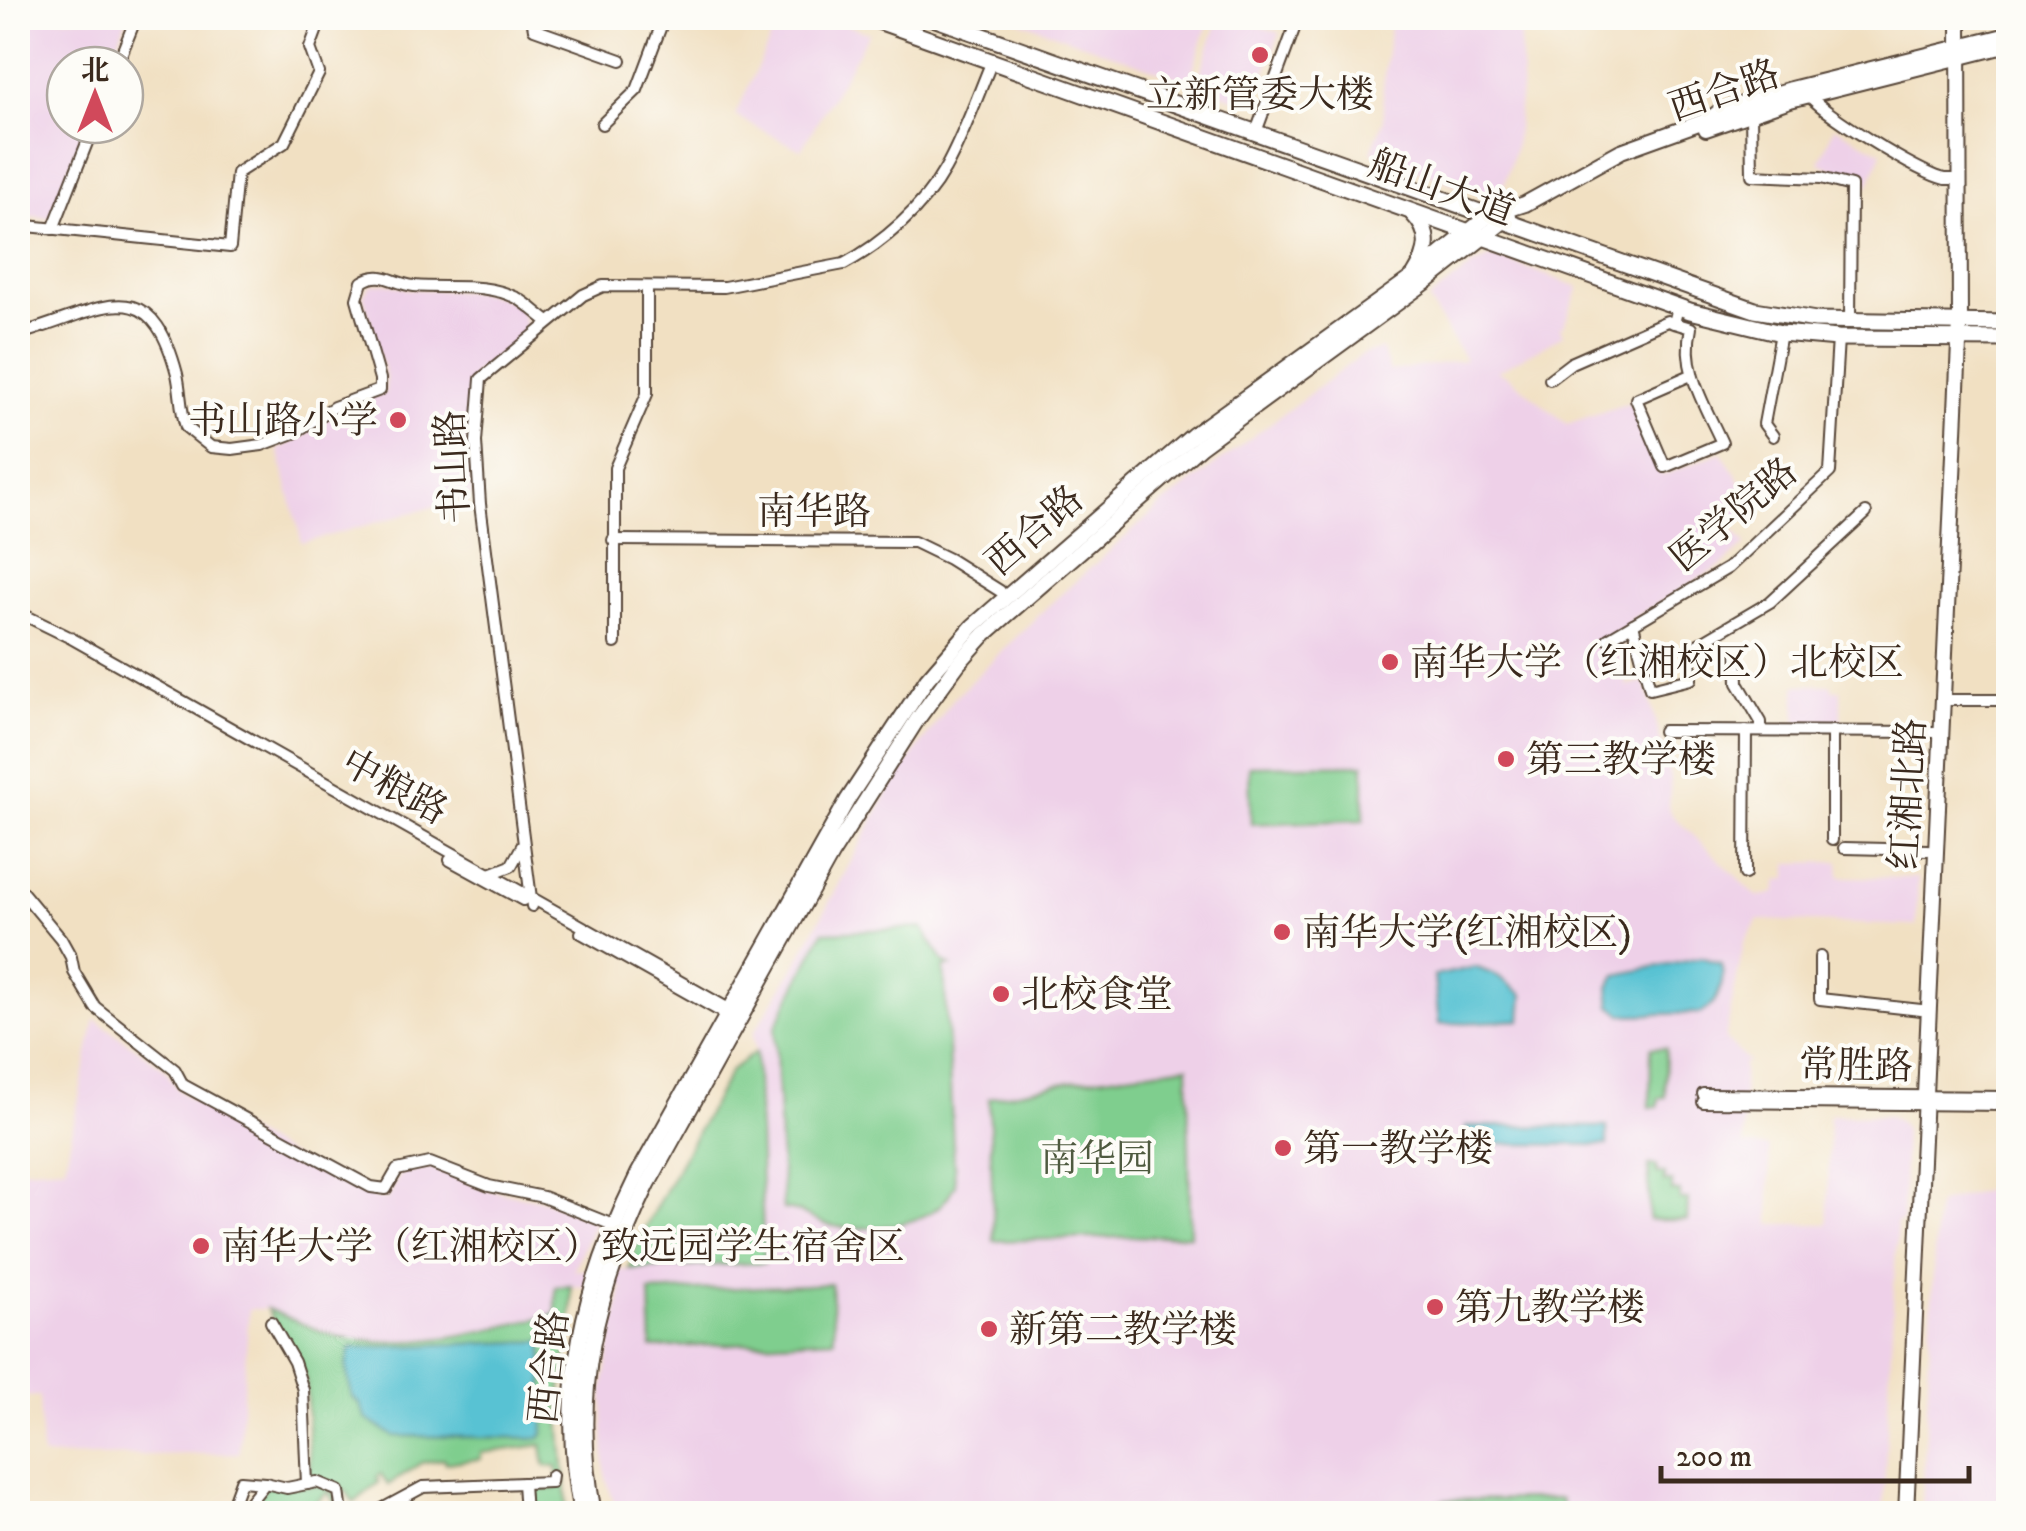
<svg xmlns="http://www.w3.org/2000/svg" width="2026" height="1531" font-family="'IM FELL DW Pica','Noto Serif SC',serif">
  <rect width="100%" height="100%" fill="#fdfcf7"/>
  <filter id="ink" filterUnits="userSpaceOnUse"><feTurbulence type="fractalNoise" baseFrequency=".01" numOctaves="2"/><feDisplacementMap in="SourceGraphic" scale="20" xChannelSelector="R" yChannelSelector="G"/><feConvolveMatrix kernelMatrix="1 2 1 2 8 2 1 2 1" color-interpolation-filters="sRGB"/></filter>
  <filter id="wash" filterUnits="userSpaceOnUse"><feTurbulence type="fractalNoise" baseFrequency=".0048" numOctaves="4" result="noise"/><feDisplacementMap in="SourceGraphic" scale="40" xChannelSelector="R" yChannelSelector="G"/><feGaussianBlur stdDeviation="2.25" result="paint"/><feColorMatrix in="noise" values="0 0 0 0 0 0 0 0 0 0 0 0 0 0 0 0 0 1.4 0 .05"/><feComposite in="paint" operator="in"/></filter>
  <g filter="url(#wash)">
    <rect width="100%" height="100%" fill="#f1e0c2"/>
    <!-- built -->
    <g fill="#eed0e8">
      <polygon points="18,18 127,18 109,65 65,65 65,125 86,125 50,218 18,215"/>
      <polygon points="780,18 826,18 869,33 801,150 735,116"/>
      <polygon points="1012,18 1210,18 1189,82"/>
      <polygon points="1219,18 1235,18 1280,33 1256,98 1251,102 1245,102 1196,85"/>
      <polygon points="1391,18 1519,18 1522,80 1515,148 1499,201 1371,152 1383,121 1383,85"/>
      <polygon points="1834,127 1882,152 1869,186 1819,163"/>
      <polygon points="1489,258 1501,259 1579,287 1564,325 1560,327 1563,335 1497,371 1508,376 1567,424 1631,402 1662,476 1721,452 1741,482 1750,513 1730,526 1746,544 1724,564 1629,621 1634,641 1618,646 1627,686 1645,682 1671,780 1669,807 1672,815 1758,897 1775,893 1778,880 1788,879 1788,863 1839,862 1840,877 1918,878 1916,926 1758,920 1744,943 1725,1039 1749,1062 1743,1063 1744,1146 1769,1147 1770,1224 1828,1224 1829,1115 1890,1116 1900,1122 1905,1130 1902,1222 1897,1222 1883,1513 617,1513 605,1474 603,1390 622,1286 557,1287 557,1314 478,1333 400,1344 337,1336 267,1309 249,1309 239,1453 42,1457 39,1396 18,1397 18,1169 65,1166 95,1019 165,1069 178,1090 192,1100 290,1156 377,1199 387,1200 401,1173 433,1168 488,1190 544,1200 595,1221 574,1270 629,1269 637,1242 731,1070 756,1052 753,1034 792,972 892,785 954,698 1048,606 1160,506 1363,354 1381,349 1390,371 1465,360 1428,300 1472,266"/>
      <polygon points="385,283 408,289 482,292 511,301 521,307 527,333 474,374 469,432 472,496 302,543 278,449 301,438 343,408 385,393 386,379 363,295 370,285"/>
      <polygon points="1796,685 1832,685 1832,690 1841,690 1841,726 1796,726"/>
      <polygon points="2008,1184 2008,1513 1922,1513 1936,1210 1940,1203"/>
    </g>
    <!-- green -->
    <g fill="#7fce8e" stroke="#5d7c56" stroke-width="2.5">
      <polygon points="1364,764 1364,820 1251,824 1249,766"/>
      <path d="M 923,928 L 943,961 L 951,966 L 944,967 L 955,1185 C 952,1189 950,1194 947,1198 C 926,1227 860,1233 828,1225 C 812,1220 799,1209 783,1209 L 775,1028 L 823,932 Z"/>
      <polygon points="1651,1048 1666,1048 1665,1097 1659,1098 1658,1107 1650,1107"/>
      <polygon points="756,1052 764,1263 629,1269 637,1242 731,1070"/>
      <polygon points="1188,1066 1190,1235 994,1241 989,1098 1066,1082"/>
      <polygon points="1649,1165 1656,1165 1657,1173 1664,1173 1664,1182 1672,1182 1672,1191 1680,1192 1680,1200 1688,1200 1687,1220 1649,1220"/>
      <polygon points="831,1284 834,1339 652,1348 650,1292"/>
      <path d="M 571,1286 L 572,1311 L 559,1404 L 567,1503 L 565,1513 L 532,1513 L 537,1490 L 558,1488 L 557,1466 L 545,1466 L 542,1445 L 481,1453 L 481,1459 L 445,1463 L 444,1459 L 421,1463 L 388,1485 L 381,1474 L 377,1477 L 379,1482 L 354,1503 L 346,1491 L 310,1475 L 306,1378 L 267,1309 C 291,1318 316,1332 341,1337 C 414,1351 485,1331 556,1314 L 556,1287 Z"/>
      <polygon points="267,1485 322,1486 338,1495 339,1510 328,1492 303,1513 245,1514"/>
      <polygon points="1561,1499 1563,1513 1412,1513 1444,1500"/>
    </g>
    <!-- water -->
    <g fill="#58c2d3" stroke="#4a7678" stroke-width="2.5">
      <path d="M 1701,957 L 1721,964 C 1726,981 1718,1004 1702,1013 L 1623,1015 L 1611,1006 L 1609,987 L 1616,975 Z"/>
      <polygon points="1475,967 1498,976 1523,995 1521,1020 1439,1024 1434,976"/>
      <polygon points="1466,1126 1607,1127 1607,1145 1465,1144"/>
      <polygon points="543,1341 544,1433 540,1438 394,1436 366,1419 360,1404 352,1397 346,1367 350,1348"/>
    </g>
  </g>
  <g filter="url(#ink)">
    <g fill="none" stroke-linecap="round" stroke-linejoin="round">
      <defs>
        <g id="minor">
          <polyline points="532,18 534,29 621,60"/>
          <polyline points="117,65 136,18"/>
          <path d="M 1806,92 C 1820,112 1920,174 1945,179 C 1946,179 1960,179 1961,179"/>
          <polyline points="1751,113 1752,175 1821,178 1851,186 1850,322"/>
          <polyline points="602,124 637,90 664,18"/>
          <polyline points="1256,132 1298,18"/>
          <polyline points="18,225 230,247 237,173 284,143 319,73 310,48 321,18"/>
          <polyline points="53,229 94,125"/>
          <path d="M 1678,307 L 1674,323 L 1691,328 C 1681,370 1705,405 1722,443 L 1665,467 L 1636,399 L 1691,375"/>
          <path d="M 18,317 L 29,331 C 105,308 150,271 177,374 C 181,391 180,409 186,427 L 211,447 L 232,449 L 262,445 L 294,433 L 334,407 L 380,390 L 380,379 L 357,299 L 362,282 C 382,269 393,284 414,286 C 449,289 484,282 517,298 C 528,304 539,315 549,322"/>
          <polyline points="1550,379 1571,363 1667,321 1674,323"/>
          <polyline points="1773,436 1764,424 1781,333"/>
          <polyline points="613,540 914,542 949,559 1000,591"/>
          <polyline points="18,612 69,637 736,1013"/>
          <polyline points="1633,624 1650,689 1691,679 1690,649 1770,602 1866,513"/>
          <polyline points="1608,639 1728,568 1830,472 1838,338"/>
          <polyline points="615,643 615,468 647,394 647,287"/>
          <polyline points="1737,649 1738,683 1761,722 1761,731"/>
          <polyline points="1943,700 2008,700"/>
          <polyline points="1663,731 1942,732"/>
          <polyline points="1832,840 1832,731"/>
          <polyline points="1844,848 1928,850"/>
          <polyline points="450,860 523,900"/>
          <polyline points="490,874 511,866 522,846"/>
          <polyline points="1745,874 1746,731"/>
          <polyline points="18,887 61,939 71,957 74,972 95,1007 175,1070 183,1085 371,1187 386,1189 397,1170 430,1163 489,1186 543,1197 613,1225"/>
          <path d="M 532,906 L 480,504 L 476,442 L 481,379 L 583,295 L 603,286 L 724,287 L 844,264 C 882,244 924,207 945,169 C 964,135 977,97 992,61"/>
          <polyline points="581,933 732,1018"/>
          <polyline points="1820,957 1820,999 1921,1010"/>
          <polyline points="1703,1094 2008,1097"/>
          <polyline points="1703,1102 2008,1105"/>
          <polyline points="271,1322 294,1362 303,1390 307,1484"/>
          <polyline points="523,1483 525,1514"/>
          <polyline points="229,1514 241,1481 265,1483"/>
          <polyline points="240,1514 265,1483 287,1488 317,1482 339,1491 342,1514"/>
          <polyline points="373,1514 423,1487 551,1482 552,1475"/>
        </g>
        <g id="major">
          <polyline points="1706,129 1790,100 2008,45"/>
          <path d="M 581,1514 C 557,1389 583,1285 638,1174 L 848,799 L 927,679 L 973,626 L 1193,435 L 1414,276 L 1488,216 L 1525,204 L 1621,151 L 1710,119 L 1720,111 L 1791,89 L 2008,35"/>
          <path d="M 594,1514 C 571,1392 595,1293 648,1184 L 831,855 L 917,720 L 958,664 L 984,635 L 1201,446 L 1430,279 L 1509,217"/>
          <polyline points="1906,1514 1960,322 1959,18"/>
        </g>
        <g id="highway">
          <polyline points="870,18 1690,311 1781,333 1838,338 2008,339"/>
          <polyline points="933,18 1755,310 1816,320 2008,323"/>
          <path d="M 1413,214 C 1433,234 1428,254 1414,276"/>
        </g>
      </defs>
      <!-- minor casing -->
      <use href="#minor" stroke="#564537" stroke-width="14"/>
      <!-- major casing -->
      <use href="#major" stroke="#564537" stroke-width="18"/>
      <!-- highway casing -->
      <use href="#highway" stroke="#564537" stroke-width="19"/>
      <!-- minor -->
      <use href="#minor" stroke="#fff" stroke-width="10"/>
      <!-- major -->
      <use href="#major" stroke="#fff" stroke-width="14"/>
      <!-- highway -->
      <use href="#highway" stroke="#fff" stroke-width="15"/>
    </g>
  </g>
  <!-- markers -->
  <g fill="#d1495b" stroke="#fdfcf7" stroke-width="4">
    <circle cx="1260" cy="55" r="10"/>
    <circle cx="398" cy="420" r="10"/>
    <circle cx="1390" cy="662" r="10"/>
    <circle cx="1506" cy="759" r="10"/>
    <circle cx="1282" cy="932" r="10"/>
    <circle cx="1001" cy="994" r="10"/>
    <circle cx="1283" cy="1148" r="10"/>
    <circle cx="201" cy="1246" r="10"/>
    <circle cx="1435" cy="1307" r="10"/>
    <circle cx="989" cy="1329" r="10"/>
  </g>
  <g text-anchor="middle" stroke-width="8" stroke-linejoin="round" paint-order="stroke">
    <!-- street labels -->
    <g font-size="38" fill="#3b2a1e" stroke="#fdfcf7">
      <text transform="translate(1724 90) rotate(-19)" y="13">西合路</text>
      <text transform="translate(1442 187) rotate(20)" y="13">船山大道</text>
      <text transform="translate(452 467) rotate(-93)" y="13">书山路</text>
      <text x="814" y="524">南华路</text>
      <text transform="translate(1733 514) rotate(-40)" y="13">医学院路</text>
      <text transform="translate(1034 530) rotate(-41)" y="13">西合路</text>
      <text transform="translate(395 786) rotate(29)" y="13">中粮路</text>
      <text transform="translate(1907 794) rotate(-87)" y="13">红湘北路</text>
      <text transform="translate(1856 1065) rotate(1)" y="13">常胜路</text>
      <text transform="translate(548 1367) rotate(-84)" y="13">西合路</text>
    </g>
    <!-- poi labels -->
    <g font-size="38" fill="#3b2a1e" stroke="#fdfcf7" text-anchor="start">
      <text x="1260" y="107" text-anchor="middle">立新管委大楼</text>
      <text x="378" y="433" text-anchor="end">书山路小学</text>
      <text x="1410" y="675">南华大学（红湘校区）北校区</text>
      <text x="1526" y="772">第三教学楼</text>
      <text x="1302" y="945">南华大学(红湘校区)</text>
      <text x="1021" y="1007">北校食堂</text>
      <text x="1303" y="1161">第一教学楼</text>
      <text x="221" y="1259">南华大学（红湘校区）致远园学生宿舍区</text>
      <text x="1455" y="1320">第九教学楼</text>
      <text x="1009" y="1342">新第二教学楼</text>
    </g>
    <!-- park labels -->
    <g font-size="38" fill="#4f5b40" stroke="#fdfcf7">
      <text x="1097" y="1171">南华园</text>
    </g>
  </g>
  <!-- margin -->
  <rect width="2026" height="1531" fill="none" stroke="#fdfcf7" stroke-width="60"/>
  <!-- north arrow -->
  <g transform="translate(95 95)"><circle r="48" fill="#fdfcf7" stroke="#afa8a0" stroke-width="2.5"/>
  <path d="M0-8L18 38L0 25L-18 38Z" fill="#d1495b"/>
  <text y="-15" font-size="28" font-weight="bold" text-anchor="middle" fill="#3b2a1e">北</text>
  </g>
  <!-- scale -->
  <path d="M1661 1466v15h308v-15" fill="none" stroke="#3b2a1e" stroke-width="5"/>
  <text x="1676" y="1466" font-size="30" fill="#3b2a1e" stroke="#fdfcf7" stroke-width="8" paint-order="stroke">200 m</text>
</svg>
